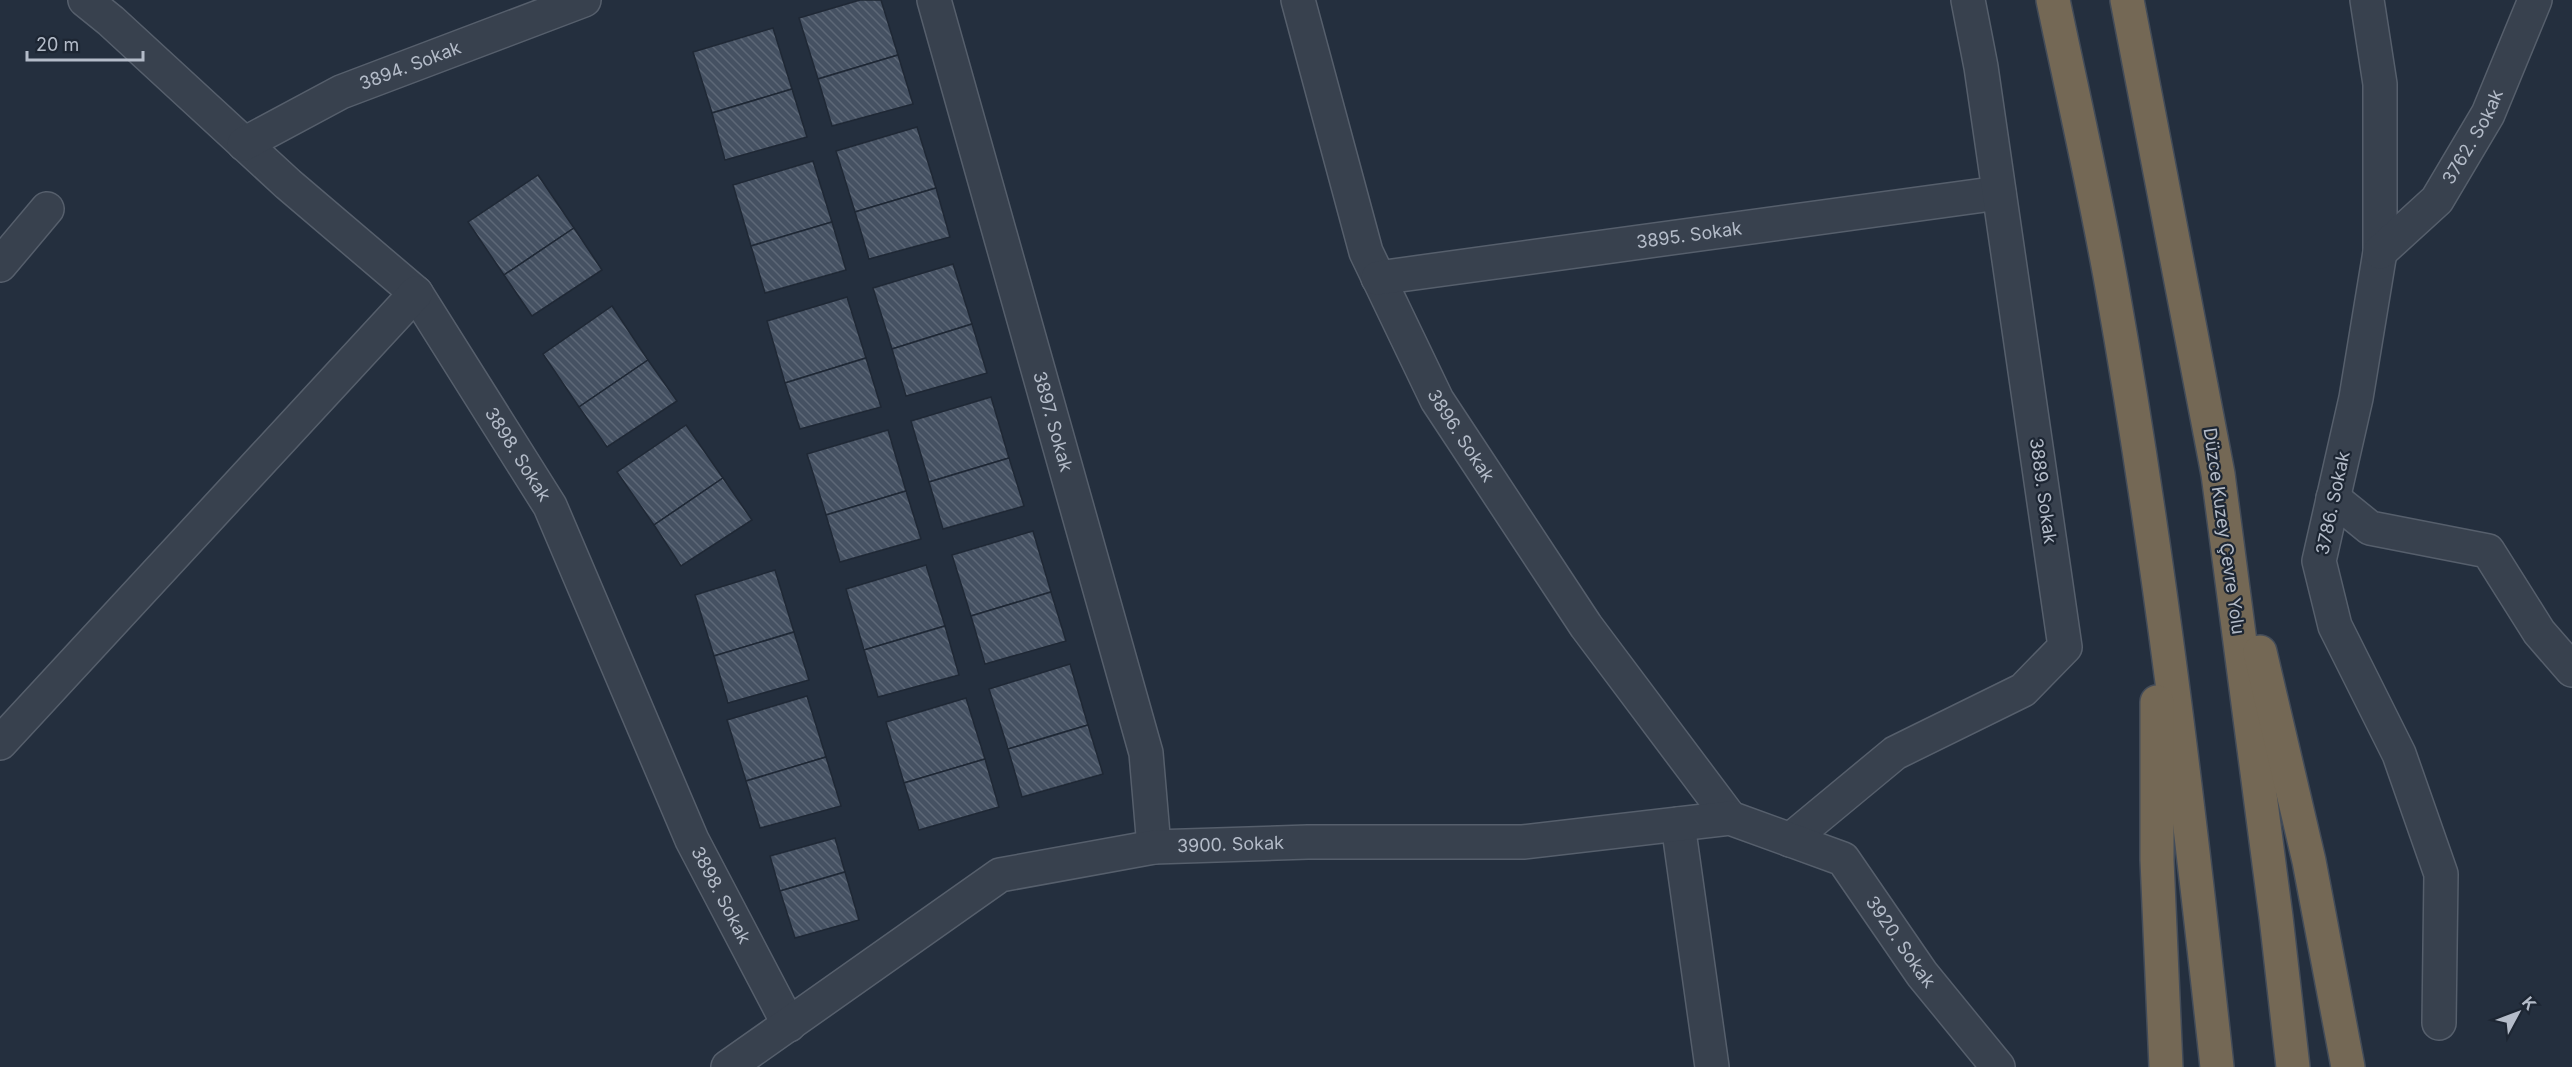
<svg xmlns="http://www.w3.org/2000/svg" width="2572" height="1067" font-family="Inter,sans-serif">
  <defs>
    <pattern id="building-back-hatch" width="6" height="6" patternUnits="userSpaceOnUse" patternTransform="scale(1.5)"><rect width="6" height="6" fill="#455162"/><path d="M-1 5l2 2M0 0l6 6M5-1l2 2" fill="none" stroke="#5d6877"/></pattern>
  </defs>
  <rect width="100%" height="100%" fill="#242f3e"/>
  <!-- building -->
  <g fill="url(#building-back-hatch)" stroke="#1f2835" stroke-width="1.5">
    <polygon points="860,0 881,0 898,55 818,79 799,18"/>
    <polygon points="773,28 792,89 712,113 693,52"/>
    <polygon points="898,55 913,104 832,126 818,79"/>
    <polygon points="792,89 807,137 725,160 712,113"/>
    <polygon points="917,127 936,188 855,212 836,151"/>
    <polygon points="813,161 832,222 751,246 733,185"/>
    <polygon points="538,175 574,228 504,275 468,222"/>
    <polygon points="936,188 950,237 869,259 855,212"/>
    <polygon points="832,222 846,270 765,293 751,246"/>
    <polygon points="574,228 602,270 532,316 504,275"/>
    <polygon points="953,264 972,324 892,349 873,288"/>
    <polygon points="847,297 866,358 785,383 767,321"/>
    <polygon points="612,306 648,360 579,407 543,354"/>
    <polygon points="972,324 987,373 906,396 892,349"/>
    <polygon points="866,358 881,407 800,429 785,383"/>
    <polygon points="648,360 677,401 607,447 579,407"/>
    <polygon points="991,397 1009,458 929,482 911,421"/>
    <polygon points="686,425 723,478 654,525 617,472"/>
    <polygon points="888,430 906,491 826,515 807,454"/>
    <polygon points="1009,458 1024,506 943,529 929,482"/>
    <polygon points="723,478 752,520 681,566 654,525"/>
    <polygon points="906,491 921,539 840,562 826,515"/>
    <polygon points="1033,531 1051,592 971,616 952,555"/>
    <polygon points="926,565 945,626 864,650 846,589"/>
    <polygon points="775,570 794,632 714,656 695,595"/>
    <polygon points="1051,592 1066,641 985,664 971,616"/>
    <polygon points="945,626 959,675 878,697 864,650"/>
    <polygon points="794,632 809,680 728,703 714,656"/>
    <polygon points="1070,664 1088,725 1008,749 989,689"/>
    <polygon points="807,696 826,757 746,781 727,720"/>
    <polygon points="966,698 985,759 904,783 886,722"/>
    <polygon points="1088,725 1103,774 1022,797 1008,749"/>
    <polygon points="826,757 841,806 760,828 746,781"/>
    <polygon points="985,759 999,807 919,830 904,783"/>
    <polygon points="835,838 845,872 780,891 770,856"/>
    <polygon points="845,872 859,920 795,938 780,891"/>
  </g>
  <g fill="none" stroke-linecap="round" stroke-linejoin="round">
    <defs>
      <g id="minor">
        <path id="s1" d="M 85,0 L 111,21 L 288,184 L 416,293 L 550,506 L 692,840 L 789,1025"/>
        <path id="s2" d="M 934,0 L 1146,753 L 1154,847"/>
        <path id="s3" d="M 1298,0 L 1366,252 L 1437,400 L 1586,626 L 1730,818"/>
        <polyline points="2367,0 2380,84 2380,252 2356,398 2319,561 2335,626 2399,754 2441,874 2439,1023"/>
        <path id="s4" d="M 244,144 L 341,92 L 584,0"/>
        <path id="s5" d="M 2380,252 L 2437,200 L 2488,114 L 2535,0"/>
        <polyline points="0,265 47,209"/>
        <path id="s6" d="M 1378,278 L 1999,193"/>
        <polyline points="2333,498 2370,528 2488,551 2539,632 2572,670"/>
        <polyline points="0,743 416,293"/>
        <polyline points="1678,824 1712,1067"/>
        <polyline points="1790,840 1895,753 2023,690 2065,647 1981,67 1968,0"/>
        <path id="s7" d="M 728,1067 L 1000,875 L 1154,847 L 1308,842 L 1523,842 L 1730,818 L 1843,859 L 1922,974 L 1998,1067"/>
      </g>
      <g id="highway">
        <path d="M 2053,0 C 2073,96 2095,191 2112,287 C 2158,546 2189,806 2217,1067"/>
        <polyline points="2127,0 2218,474 2276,917 2293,1067"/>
        <polyline points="2260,652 2309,861 2348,1067"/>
        <polyline points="2157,702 2157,860 2166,1067"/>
      </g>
    </defs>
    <!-- minor casing -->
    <use href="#minor" stroke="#565f6c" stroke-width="36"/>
    <!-- highway casing -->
    <use href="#highway" stroke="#434c59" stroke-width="36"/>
    <!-- minor -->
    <use href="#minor" stroke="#38414e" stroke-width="33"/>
    <!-- highway -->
    <use href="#highway" stroke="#746855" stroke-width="33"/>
  </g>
  <g text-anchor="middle" stroke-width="4.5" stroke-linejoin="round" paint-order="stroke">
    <!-- street labels -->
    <g font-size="18" fill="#b4bcc9" stroke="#1d2633">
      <text dy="6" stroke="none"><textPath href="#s4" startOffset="184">3894. Sokak</textPath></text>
      <text dy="6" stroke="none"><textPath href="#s5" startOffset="150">3762. Sokak</textPath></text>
      <text dy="6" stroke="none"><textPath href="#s6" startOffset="314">3895. Sokak</textPath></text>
      <text dy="6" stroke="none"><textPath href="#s2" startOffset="438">3897. Sokak</textPath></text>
      <text dy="6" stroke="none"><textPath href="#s3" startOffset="468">3896. Sokak</textPath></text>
      <text dy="6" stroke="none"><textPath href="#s1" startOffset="633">3898. Sokak</textPath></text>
      <text transform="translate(2043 491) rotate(82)" y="6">3889. Sokak</text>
      <text transform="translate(2333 503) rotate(-78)" y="6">3786. Sokak</text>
      <text transform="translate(2224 531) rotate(82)" y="6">Düzce Kuzey Çevre Yolu</text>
      <text dy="6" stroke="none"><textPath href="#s7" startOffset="566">3900. Sokak</textPath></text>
      <text dy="6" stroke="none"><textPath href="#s1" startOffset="1119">3898. Sokak</textPath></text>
      <text dy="6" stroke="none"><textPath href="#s7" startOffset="1288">3920. Sokak</textPath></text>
    </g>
  </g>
  <!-- north arrow -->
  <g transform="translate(2518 1013) rotate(49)" stroke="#1d2633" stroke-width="4.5" paint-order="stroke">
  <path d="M0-4.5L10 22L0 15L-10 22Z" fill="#b4bcc9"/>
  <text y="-9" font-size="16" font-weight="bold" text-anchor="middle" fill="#b4bcc9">K</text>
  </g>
  <!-- scale -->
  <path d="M27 51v9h116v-9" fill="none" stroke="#b4bcc9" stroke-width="3"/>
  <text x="36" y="51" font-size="18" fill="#b4bcc9" stroke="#1d2633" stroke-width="4.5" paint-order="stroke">20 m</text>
</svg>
